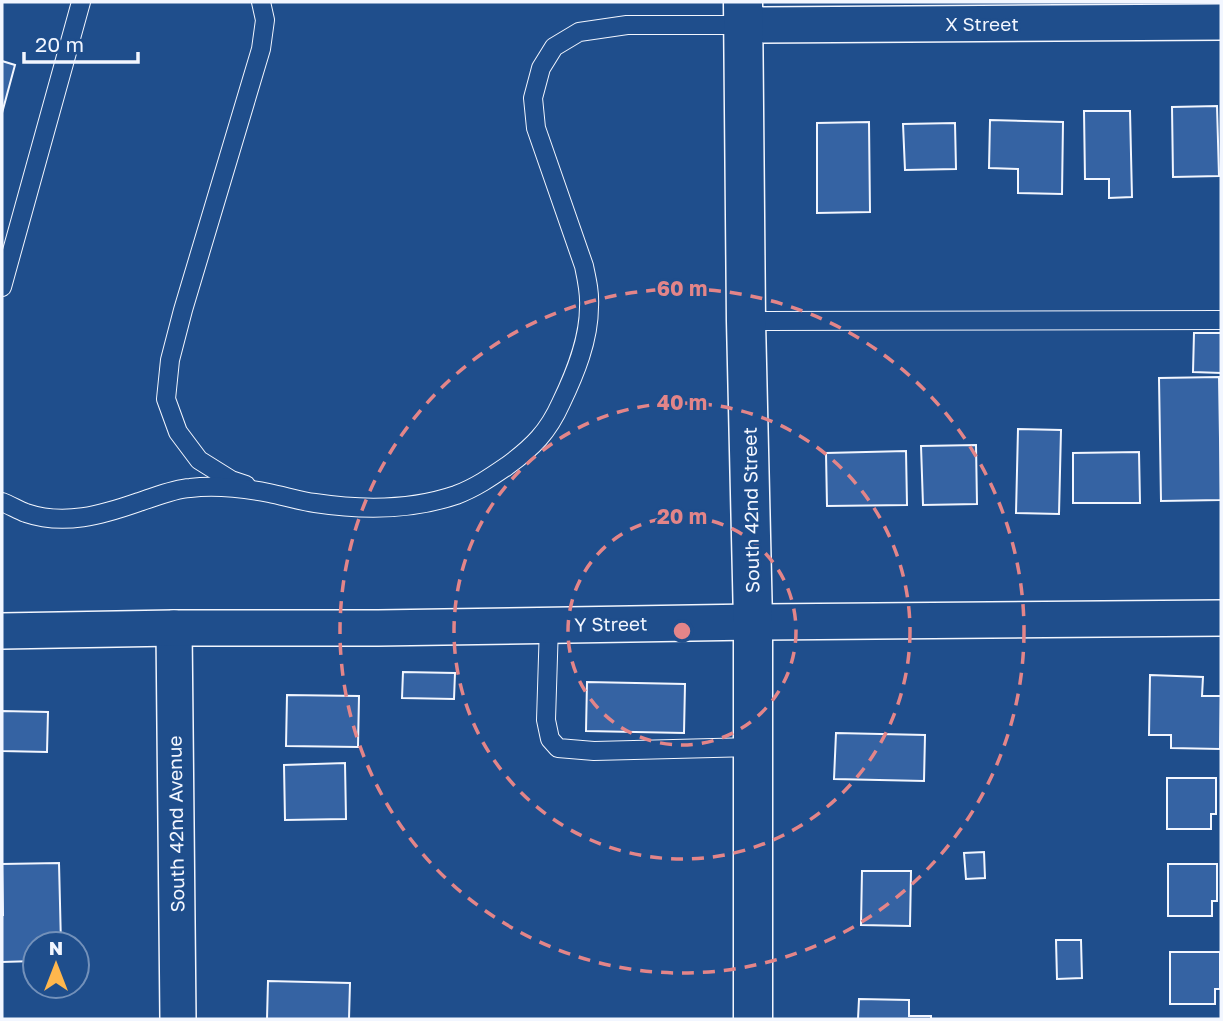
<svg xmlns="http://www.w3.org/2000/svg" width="1223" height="1021" font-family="'Golos Text',sans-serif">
  <rect width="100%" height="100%" fill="#1f4e8c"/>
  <!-- building -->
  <g fill="#3563a3" stroke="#f2f6ff" stroke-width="2">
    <polygon points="2,61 15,65 2,113"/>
    <polygon points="1217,106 1219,176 1173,177 1172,107"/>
    <polygon points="1084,111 1130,111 1132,197 1109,198 1109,179 1085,179"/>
    <polygon points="990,120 1063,122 1062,194 1018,193 1018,169 989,168"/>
    <polygon points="869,122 870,212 817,213 817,123"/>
    <polygon points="955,123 956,169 905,170 903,124"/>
    <polygon points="1194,333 1221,333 1221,373 1193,372"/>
    <polygon points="1219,377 1221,500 1161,501 1159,378"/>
    <polygon points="1018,429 1061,430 1059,514 1016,513"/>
    <polygon points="976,445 977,504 923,505 921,446"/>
    <polygon points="906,451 907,505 827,506 826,453"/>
    <polygon points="1139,452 1140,503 1073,503 1073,453"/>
    <polygon points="403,672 455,673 454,699 402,698"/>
    <polygon points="1150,675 1203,677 1202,696 1221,696 1220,749 1171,748 1171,735 1149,735"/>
    <polygon points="587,682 685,684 684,733 586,731"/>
    <polygon points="287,695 359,696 358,747 286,746"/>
    <polygon points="2,711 48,712 47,752 2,751"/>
    <polygon points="836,733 925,735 924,781 834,779"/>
    <polygon points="345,763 346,819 285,820 284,765"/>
    <polygon points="1167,778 1216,778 1216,814 1211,814 1211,829 1167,829"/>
    <polygon points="984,852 985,878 966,879 964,853"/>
    <polygon points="59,863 61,944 35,944 35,961 2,962 2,915 3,915 2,864"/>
    <polygon points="1168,864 1217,864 1217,901 1212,901 1212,916 1168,916"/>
    <polygon points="862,871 911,871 910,926 861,925"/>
    <polygon points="1056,940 1081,940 1082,978 1057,979"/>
    <polygon points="1170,952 1220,952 1220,989 1215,989 1215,1004 1170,1004"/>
    <polygon points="268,981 350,983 349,1019 267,1019"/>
    <polygon points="859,999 909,1000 909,1016 931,1016 931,1019 858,1019"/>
  </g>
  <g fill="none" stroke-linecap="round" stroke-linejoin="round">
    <defs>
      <g id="service">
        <polyline points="2,287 81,2"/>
        <polyline points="746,321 1221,320"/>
        <polyline points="246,485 231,480 199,460 178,432 166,399 170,360 183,310 261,49 265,20 261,2"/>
        <path d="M 2,502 C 10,505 18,510 26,513 C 64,526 102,515 139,502 C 155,497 173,489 190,488 C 216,485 243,488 269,493 C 284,496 300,501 315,503 C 361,510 412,510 456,495 C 475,488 491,477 507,466 C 533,447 548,432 561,403 C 575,374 589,340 589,307 C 590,293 587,280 584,266 L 536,128 L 533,98 L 541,68 L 554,47 L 579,32 L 627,25 L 743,25"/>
        <polyline points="549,625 546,720 550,739 558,748 594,751 753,747"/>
      </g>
      <g id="minor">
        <polyline points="743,25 1221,22"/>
        <polyline points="174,628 178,1019"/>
        <polyline points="2,631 174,628 378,628 753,622 1221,618"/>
      </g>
      <polyline id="tertiary" points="743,2 746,321 753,622 753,1019"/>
    </defs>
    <!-- service casing -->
    <use href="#service" stroke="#f2f6ff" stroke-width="20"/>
    <!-- minor casing -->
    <use href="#minor" stroke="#f2f6ff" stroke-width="38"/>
    <!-- tertiary casing -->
    <use href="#tertiary" stroke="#f2f6ff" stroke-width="41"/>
    <!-- service -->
    <use href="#service" stroke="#1f4e8c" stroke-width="18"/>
    <!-- minor -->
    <use href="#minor" stroke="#1f4e8c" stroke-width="35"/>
    <!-- tertiary -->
    <use href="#tertiary" stroke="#1f4e8c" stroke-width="38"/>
  </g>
  <!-- distance rings -->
  <g fill="none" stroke="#e38589" stroke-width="3.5" stroke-dasharray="12 9">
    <circle cx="682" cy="631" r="114"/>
    <circle cx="682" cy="631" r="228"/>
    <circle cx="682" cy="631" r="342"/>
  </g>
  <g text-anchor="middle" stroke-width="5" stroke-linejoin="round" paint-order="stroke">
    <!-- street labels -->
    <g font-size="19" fill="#f2f6ff" stroke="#1f4e8c">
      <text x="982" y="31">X Street</text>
      <text transform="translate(751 510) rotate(-91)" y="7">South 42nd Street</text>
      <text transform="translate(611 624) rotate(-1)" y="7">Y Street</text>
      <text transform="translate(176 824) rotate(-91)" y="7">South 42nd Avenue</text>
    </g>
  </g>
  <circle cx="682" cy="631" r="10" fill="#e38589" stroke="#1f4e8c" stroke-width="3.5"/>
  <g font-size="21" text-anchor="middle" font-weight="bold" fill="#e38589" stroke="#1f4e8c" stroke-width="5" stroke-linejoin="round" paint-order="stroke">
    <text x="682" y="296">60 m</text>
    <text x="682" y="410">40 m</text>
    <text x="682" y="524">20 m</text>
  </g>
  <!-- border -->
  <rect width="1223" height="1021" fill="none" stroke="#f2f6ff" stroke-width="7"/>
  <!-- north arrow -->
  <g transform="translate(56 965)"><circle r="33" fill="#1f4e8c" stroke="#7391ba" stroke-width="2"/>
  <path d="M0-5L12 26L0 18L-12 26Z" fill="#ffb74d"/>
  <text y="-10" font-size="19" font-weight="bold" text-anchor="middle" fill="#f2f6ff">N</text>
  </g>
  <!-- scale -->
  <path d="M24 52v10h114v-10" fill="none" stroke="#f2f6ff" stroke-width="3.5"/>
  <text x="35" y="52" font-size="21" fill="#f2f6ff" stroke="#1f4e8c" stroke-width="5" paint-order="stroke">20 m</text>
</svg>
